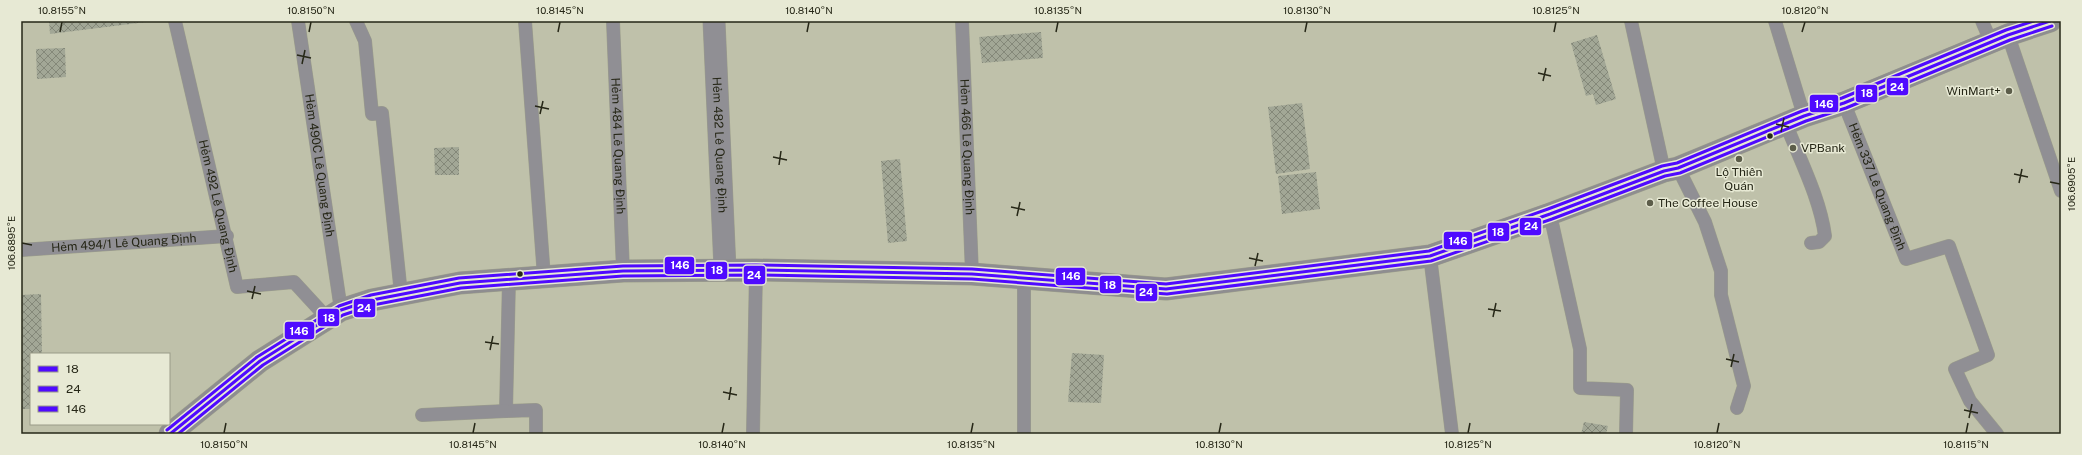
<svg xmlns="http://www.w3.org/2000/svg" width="2082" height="455" font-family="'Public Sans',sans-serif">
  <defs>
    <pattern id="building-cross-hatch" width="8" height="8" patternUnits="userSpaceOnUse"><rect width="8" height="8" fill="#a2a796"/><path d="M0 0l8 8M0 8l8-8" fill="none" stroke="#848879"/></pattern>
  </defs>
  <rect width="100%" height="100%" fill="#bfc1aa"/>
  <!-- building -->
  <g fill="url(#building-cross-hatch)">
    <polygon points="49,21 146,21 146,22 50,34"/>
    <polygon points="1041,32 1043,58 982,63 979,37"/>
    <polygon points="1597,35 1616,99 1596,105 1593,94 1586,96 1571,43"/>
    <polygon points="65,48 66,77 37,79 36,49"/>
    <polygon points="1302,103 1310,169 1276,174 1268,107"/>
    <polygon points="459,147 459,175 435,175 434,148"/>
    <polygon points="900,159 907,241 888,243 881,161"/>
    <polygon points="1316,172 1320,209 1282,214 1278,176"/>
    <polygon points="41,294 42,354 31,354 31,409 21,409 21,295"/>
    <polygon points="1072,353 1104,355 1101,403 1068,402"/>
    <polygon points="1584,422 1608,426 1606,434 1581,434"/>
  </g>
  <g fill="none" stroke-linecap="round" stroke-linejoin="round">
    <defs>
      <g id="lane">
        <path id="s1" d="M 175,21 L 237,287 L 294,282 L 328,319"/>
        <path id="s2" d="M 298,21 L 341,310"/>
        <polyline points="356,21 365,41 372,114 382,113 401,294"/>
        <polyline points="525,21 544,277"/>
        <path id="s3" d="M 613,21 L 623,271"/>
        <path id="s4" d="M 962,21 L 972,274"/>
        <polyline points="1631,21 1664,171"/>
        <polyline points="1775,21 1804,116"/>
        <polyline points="1982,21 1991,42"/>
        <polyline points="2008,35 2061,191"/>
        <path id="s5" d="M 1844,103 L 1906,259 L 1949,246 L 1988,355 L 1955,369 L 1970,401 L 1997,434"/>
        <path d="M 1786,124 C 1800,160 1820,198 1825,236 L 1819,242 L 1811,243"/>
        <polyline points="1678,168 1705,222 1721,271 1721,295 1744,386 1737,408"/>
        <polyline points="1550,214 1580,349 1580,388 1627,390 1626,434"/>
        <path id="s6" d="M 21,250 L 227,236"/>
        <polyline points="1430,256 1452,434"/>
        <polyline points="1024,278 1024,434"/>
        <polyline points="509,279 506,411 536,410 536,434"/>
        <polyline points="422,415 506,411"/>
        <polyline points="753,434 756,270"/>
      </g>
      <g id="street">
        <path id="s7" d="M 714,21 L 725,269"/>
      </g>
      <polyline id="secondary" points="170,434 260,361 341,310 372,300 460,283 623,271 756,270 972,274 1166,289 1430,256 1550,214 1664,171 1678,168 1804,116 1844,103 2008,35 2050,21"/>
    </defs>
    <!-- lane casing -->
    <use href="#lane" stroke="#9c9e8b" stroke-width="14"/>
    <!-- street casing -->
    <use href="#street" stroke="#9c9e8b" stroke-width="23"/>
    <!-- secondary casing -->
    <use href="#secondary" stroke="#9c9e8b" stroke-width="23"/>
    <!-- lane -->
    <use href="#lane" stroke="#908f94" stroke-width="13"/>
    <!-- street -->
    <use href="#street" stroke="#908f94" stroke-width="22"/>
    <!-- secondary -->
    <use href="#secondary" stroke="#8e8d90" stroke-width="22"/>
    <defs>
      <polyline id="bus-1" points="170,434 260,361 341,310 372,300 460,283 623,271 756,270 972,274 1166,289 1430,256 1550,214 1664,171 1678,168 1804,116 1844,103 2008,35 2050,21"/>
      <polyline id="bus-2" points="178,434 263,365 343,315 373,305 461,288 623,276 756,275 972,279 1167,294 1431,261 1552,219 1665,176 1680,173 1806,121 1846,108 2010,40 2052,26"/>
      <polyline id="bus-3" points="167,430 257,357 339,306 371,295 459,278 623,266 756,265 972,269 1166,284 1429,251 1548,209 1662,166 1677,163 1802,111 1842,98 2006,30 2034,21"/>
    </defs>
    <!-- bus-1 casing -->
    <use href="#bus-1" stroke="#e7e9d4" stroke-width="6"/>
    <!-- bus-2 casing -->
    <use href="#bus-2" stroke="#e7e9d4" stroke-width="6"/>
    <!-- bus-3 casing -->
    <use href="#bus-3" stroke="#e7e9d4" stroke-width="6"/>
    <!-- bus-1 -->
    <use href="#bus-1" stroke="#4f0aff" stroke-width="3"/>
    <!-- bus-2 -->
    <use href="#bus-2" stroke="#4f0aff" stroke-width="3"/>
    <!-- bus-3 -->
    <use href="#bus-3" stroke="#4f0aff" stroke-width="3"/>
  </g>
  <!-- ticks -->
  <path fill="none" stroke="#262717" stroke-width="1.5" d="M 60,32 L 62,22M 309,32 L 311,22M 558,32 L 560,22M 807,32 L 809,22M 1056,32 L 1058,22M 1305,32 L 1307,22M 1554,32 L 1556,22M 1802,32 L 1805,22M 297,55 L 311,58M 302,64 L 305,50M 1538,73 L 1551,76M 1543,81 L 1546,68M 535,106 L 549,109M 540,114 L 543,101M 1776,124 L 1789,127M 1781,132 L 1784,118M 773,157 L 787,160M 779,165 L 781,151M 2014,174 L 2028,177M 2050,182 L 2060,184M 2019,183 L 2022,169M 1011,207 L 1025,210M 1017,216 L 1020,202M 22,243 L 32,245M 1249,258 L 1263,261M 1255,266 L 1258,253M 247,291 L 261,294M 252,299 L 255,286M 1488,309 L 1501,311M 1493,317 L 1496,303M 485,342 L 499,344M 490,350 L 493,336M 1726,359 L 1739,362M 1731,367 L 1734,354M 723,392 L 737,395M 729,400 L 731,387M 1964,410 L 1978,413M 1969,418 L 1972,404M 224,433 L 226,423M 473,433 L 475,423M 722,433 L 724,423M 971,433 L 973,423M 1219,433 L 1221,423M 1468,433 L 1470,423M 1717,433 L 1719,423M 1966,433 L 1968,423"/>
  <!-- markers -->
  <g fill="#5c5d4a" stroke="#e7e9d4" stroke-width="1.5">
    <circle cx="2009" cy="91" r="4"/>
    <circle cx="1793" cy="148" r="4"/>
    <circle cx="1739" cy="159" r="4"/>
    <circle cx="1650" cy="203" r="4"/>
  </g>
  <g fill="#262717" stroke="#e7e9d4" stroke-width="1.5">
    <circle cx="1770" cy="136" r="3.5"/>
    <circle cx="520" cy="274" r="3.5"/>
  </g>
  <g text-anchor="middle" stroke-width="3" stroke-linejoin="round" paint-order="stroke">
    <!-- poi labels -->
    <g font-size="12" fill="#262717" stroke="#e7e9d4" text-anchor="start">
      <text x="2001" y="95" text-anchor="end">WinMart+</text>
      <text x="1801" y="152">VPBank</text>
      <text x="1739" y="176" text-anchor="middle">Lộ Thiên<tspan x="1739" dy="14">Quán</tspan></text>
      <text x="1658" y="207">The Coffee House</text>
    </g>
    <!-- street labels -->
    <g font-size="12" fill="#262717" stroke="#e7e9d4">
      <text dy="4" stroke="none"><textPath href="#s7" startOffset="124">Hẻm 482 Lê Quang Định</textPath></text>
      <text dy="4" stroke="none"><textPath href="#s3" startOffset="125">Hẻm 484 Lê Quang Định</textPath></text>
      <text dy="4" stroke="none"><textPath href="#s4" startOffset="126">Hẻm 466 Lê Quang Định</textPath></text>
      <text dy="4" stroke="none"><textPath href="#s2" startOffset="146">Hẻm 490C Lê Quang Định</textPath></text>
      <text dy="4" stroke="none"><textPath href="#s5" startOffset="90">Hẻm 337 Lê Quang Định</textPath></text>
      <text dy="4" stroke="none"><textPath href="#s1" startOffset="190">Hẻm 492 Lê Quang Định</textPath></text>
      <text dy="4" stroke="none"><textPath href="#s6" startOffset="103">Hẻm 494/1 Lê Quang Định</textPath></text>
    </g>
  </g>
  <g stroke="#e7e9d4" stroke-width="1.5">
    <rect x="1886" y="77" width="23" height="19" rx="4" fill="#4f0aff"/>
    <rect x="1855" y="84" width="23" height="19" rx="4" fill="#4f0aff"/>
    <rect x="1809" y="94" width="30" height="19" rx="4" fill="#4f0aff"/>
    <rect x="1519" y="217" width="23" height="19" rx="4" fill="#4f0aff"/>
    <rect x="1487" y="222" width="23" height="20" rx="4" fill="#4f0aff"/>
    <rect x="1443" y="231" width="30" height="19" rx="4" fill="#4f0aff"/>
    <rect x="664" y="256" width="31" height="19" rx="4" fill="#4f0aff"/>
    <rect x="705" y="261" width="23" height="19" rx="4" fill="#4f0aff"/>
    <rect x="743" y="265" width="23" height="20" rx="4" fill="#4f0aff"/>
    <rect x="1055" y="267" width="31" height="19" rx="4" fill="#4f0aff"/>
    <rect x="1099" y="275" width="23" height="19" rx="4" fill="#4f0aff"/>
    <rect x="1135" y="283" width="23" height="19" rx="4" fill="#4f0aff"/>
    <rect x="353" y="298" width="23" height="20" rx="4" fill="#4f0aff"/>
    <rect x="317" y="308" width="23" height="19" rx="4" fill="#4f0aff"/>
    <rect x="284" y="321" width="31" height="19" rx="4" fill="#4f0aff"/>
  </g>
  <g font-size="11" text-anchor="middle" font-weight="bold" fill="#fff">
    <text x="1897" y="91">24</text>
    <text x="1867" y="97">18</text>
    <text x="1824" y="108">146</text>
    <text x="1531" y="230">24</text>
    <text x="1498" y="236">18</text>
    <text x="1458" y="245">146</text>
    <text x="680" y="269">146</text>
    <text x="717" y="274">18</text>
    <text x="754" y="279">24</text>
    <text x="1071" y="280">146</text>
    <text x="1110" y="289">18</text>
    <text x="1146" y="296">24</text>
    <text x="364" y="312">24</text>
    <text x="329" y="322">18</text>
    <text x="299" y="335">146</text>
  </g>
  <!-- border -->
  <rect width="2082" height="455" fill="none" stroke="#e7e9d4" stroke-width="44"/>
  <!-- legend -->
  <rect x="30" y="353" width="140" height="72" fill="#e7e9d4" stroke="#9a9b88"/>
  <rect x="38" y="366" width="20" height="6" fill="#4f0aff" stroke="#9a9b88"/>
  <text x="66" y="373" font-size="12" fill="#262717">18</text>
  <rect x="38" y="386" width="20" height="6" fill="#4f0aff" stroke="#9a9b88"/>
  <text x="66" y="393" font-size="12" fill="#262717">24</text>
  <rect x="38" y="406" width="20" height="6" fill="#4f0aff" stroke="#9a9b88"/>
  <text x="66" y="413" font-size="12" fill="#262717">146</text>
  <rect x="22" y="22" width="2038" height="411" fill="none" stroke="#262717" stroke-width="1.5"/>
  <g font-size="10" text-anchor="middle" fill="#262717">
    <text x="62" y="14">10.8155°N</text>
    <text x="311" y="14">10.8150°N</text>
    <text x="560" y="14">10.8145°N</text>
    <text x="809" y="14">10.8140°N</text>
    <text x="1058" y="14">10.8135°N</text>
    <text x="1307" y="14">10.8130°N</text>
    <text x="1556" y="14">10.8125°N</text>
    <text x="1805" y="14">10.8120°N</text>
    <text transform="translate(2071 184) rotate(-90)" y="4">106.6905°E</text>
    <text transform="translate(11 243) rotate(-90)" y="4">106.6895°E</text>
    <text x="224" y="448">10.8150°N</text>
    <text x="473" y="448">10.8145°N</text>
    <text x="722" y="448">10.8140°N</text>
    <text x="971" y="448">10.8135°N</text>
    <text x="1219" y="448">10.8130°N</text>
    <text x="1468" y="448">10.8125°N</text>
    <text x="1717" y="448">10.8120°N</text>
    <text x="1966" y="448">10.8115°N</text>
  </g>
</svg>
